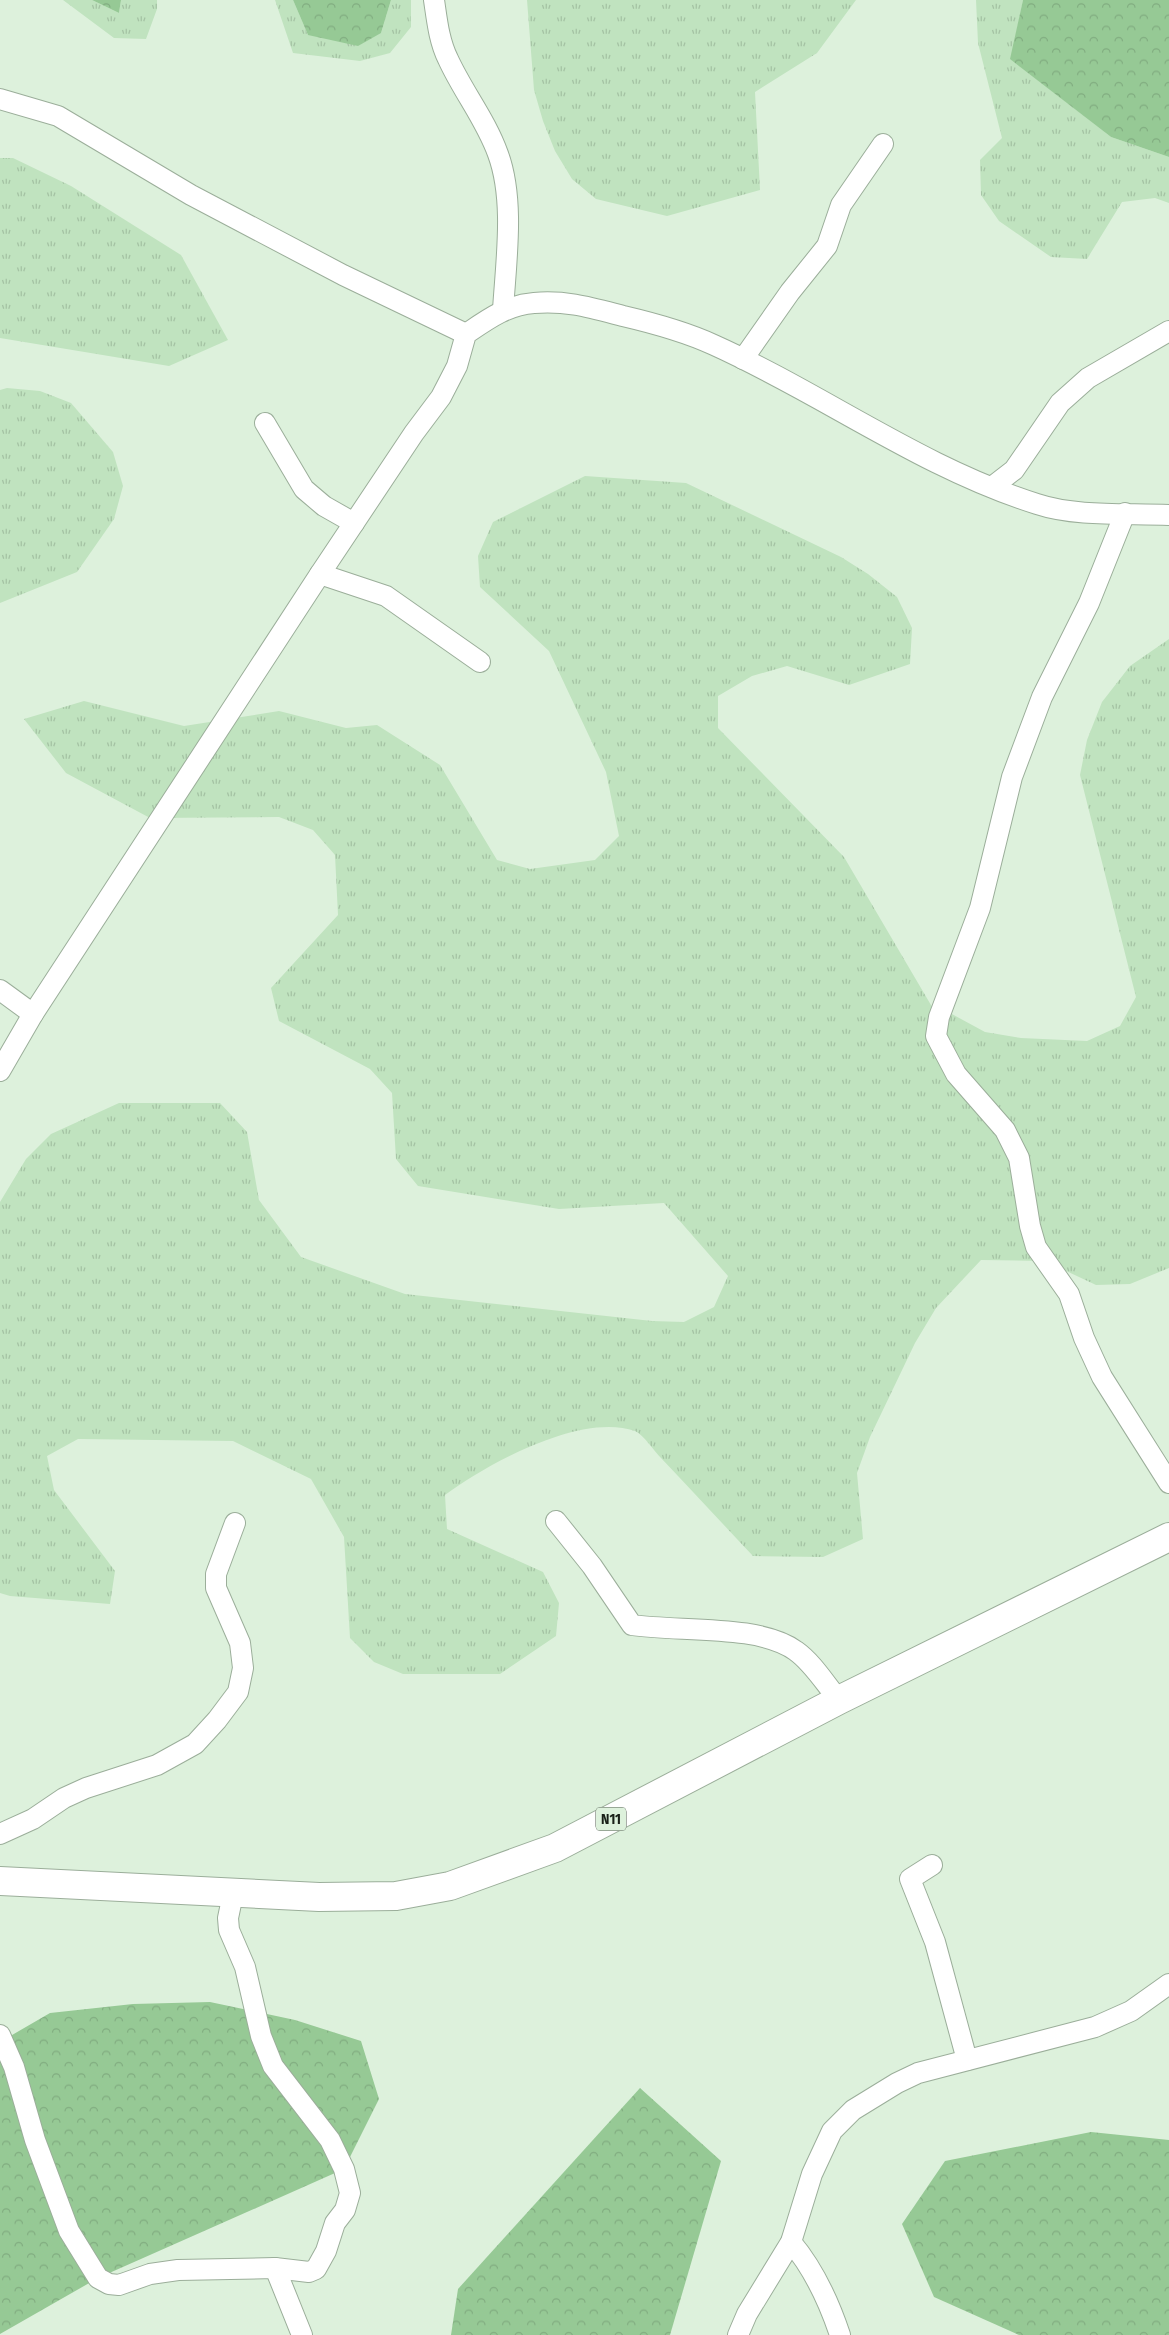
<svg xmlns="http://www.w3.org/2000/svg" width="1169" height="2335" font-family="'Fira Sans Condensed',sans-serif">
  <defs>
    <pattern id="grass-tufts" width="24" height="20" patternUnits="userSpaceOnUse" patternTransform="scale(1.25)"><rect width="24" height="20" fill="#c0e3bf"/><path d="M3 7l-1-3M5 7V3M7 7l1-3M15 17l-1-3M17 17v-4M19 17l1-3" fill="none" stroke="#a4c2a3"/></pattern>
    <pattern id="forest-crowns" width="20" height="18" patternUnits="userSpaceOnUse" patternTransform="scale(1.25)"><rect width="20" height="18" fill="#96c995"/><path d="M2 6a3 3 0 1 1 6 0M12 15a3 3 0 1 1 6 0" fill="none" stroke="#81ac80"/></pattern>
  </defs>
  <rect width="100%" height="100%" fill="#ddf1dc"/>
  <!-- grass -->
  <g fill="url(#grass-tufts)">
    <polygon points="63,0 92,0 119,13 121,0 157,0 157,9 146,39 114,38"/>
    <polygon points="275,0 293,0 308,35 381,33 391,0 411,0 411,27 390,53 360,61 293,53"/>
    <polygon points="527,0 856,0 817,53 755,92 760,190 667,216 596,199 572,179 555,151 543,121 534,90"/>
    <polygon points="976,0 1023,0 1011,59 1111,137 1169,157 1169,203 1155,198 1122,202 1087,259 1051,257 999,221 981,195 980,160 1002,138 978,43"/>
    <polygon points="0,158 13,158 71,186 181,255 228,340 169,366 0,338"/>
    <polygon points="7,388 40,391 71,403 113,452 123,486 114,519 77,572 0,603 0,390"/>
    <path d="M 585,476 L 686,483 L 841,557 L 868,574 L 897,597 L 912,628 L 910,664 L 849,685 L 787,666 L 752,676 L 718,696 L 718,728 L 844,857 L 938,1017 L 950,1013 L 985,1032 L 1021,1038 L 1087,1041 L 1120,1026 L 1136,997 L 1080,775 L 1087,740 L 1102,702 L 1130,666 L 1169,639 L 1169,1268 L 1130,1284 L 1096,1285 L 1045,1261 L 981,1260 L 936,1308 L 915,1343 L 870,1437 L 857,1473 L 863,1539 L 823,1557 L 753,1556 C 722,1523 692,1491 661,1458 C 654,1451 644,1435 635,1431 C 581,1412 487,1464 445,1495 L 447,1529 L 543,1572 L 559,1603 L 556,1636 L 500,1674 L 403,1674 L 374,1662 L 350,1638 L 344,1537 L 311,1479 L 233,1441 L 78,1439 L 47,1456 L 54,1490 L 115,1571 L 110,1604 L 10,1596 L 0,1593 L 0,1202 L 26,1159 L 51,1134 L 119,1103 L 220,1103 L 247,1132 L 259,1200 L 301,1257 L 405,1294 L 652,1321 L 684,1322 L 714,1307 L 728,1276 L 664,1203 L 559,1209 L 418,1186 L 396,1159 L 392,1093 L 370,1069 L 279,1021 L 271,988 L 338,915 L 335,855 L 313,830 L 279,817 L 150,818 L 66,773 L 24,719 L 84,701 L 184,726 L 279,711 L 346,728 L 377,725 L 440,765 L 497,860 L 530,869 L 595,860 L 619,836 L 606,772 L 549,651 L 480,587 L 478,556 L 493,522 Z"/>
  </g>
  <!-- forest -->
  <g fill="url(#forest-crowns)">
    <polygon points="92,0 121,0 119,13"/>
    <polygon points="293,0 391,0 381,33 358,46 308,35"/>
    <polygon points="1023,0 1169,0 1169,157 1111,137 1010,59"/>
    <polygon points="210,2002 295,2020 361,2041 379,2099 344,2169 98,2278 0,2334 0,2042 50,2013 133,2004"/>
    <polygon points="640,2088 721,2161 670,2335 451,2335 458,2289"/>
    <polygon points="1091,2132 1169,2140 1169,2335 1019,2335 934,2297 902,2224 945,2161"/>
  </g>
  <g fill="none" stroke-linecap="round" stroke-linejoin="round">
    <defs>
      <g id="street">
        <path d="M 434,0 C 437,20 439,41 448,59 C 463,92 486,120 498,154 C 515,200 506,261 503,310"/>
        <polyline points="0,99 58,116 191,195 343,275 466,334"/>
        <polyline points="743,359 790,292 827,246 841,205 883,144"/>
        <polyline points="265,423 304,489 324,506 354,523"/>
        <polyline points="992,487 1014,470 1060,403 1088,378 1169,331"/>
        <polyline points="1125,513 1089,603 1042,697 1012,777 980,908 939,1017 936,1036 956,1074 1005,1130 1019,1158 1030,1226 1036,1247 1069,1294 1084,1338 1102,1377 1169,1483"/>
        <polyline points="320,574 386,596 480,662"/>
        <polyline points="0,990 33,1014"/>
        <path d="M 0,1071 L 33,1014 L 320,574 L 414,433 L 441,397 L 457,366 L 466,334 C 488,319 507,305 534,303 C 566,300 592,308 623,316 C 653,323 686,332 714,345 C 823,394 922,468 1037,504 C 1076,517 1127,513 1169,515"/>
        <path d="M 556,1521 L 592,1566 L 632,1625 C 678,1632 760,1624 796,1651 C 813,1663 826,1685 839,1700"/>
        <polyline points="0,1834 33,1819 64,1798 86,1788 157,1765 195,1744 217,1720 238,1692 243,1668 240,1643 216,1588 216,1574 235,1523"/>
        <polyline points="932,1865 910,1879 935,1942 967,2060"/>
        <polyline points="0,2035 14,2067 35,2140 69,2231 98,2278 109,2284 119,2285 150,2274 178,2270 275,2268 309,2272 316,2269 326,2251 335,2223 345,2210 350,2193 344,2169 330,2140 273,2066 261,2036 245,1967 229,1930 228,1918 233,1894"/>
        <path d="M 791,2242 C 813,2268 829,2302 840,2335"/>
        <polyline points="275,2268 302,2335"/>
        <polyline points="738,2335 747,2314 791,2242 812,2174 832,2131 853,2110 897,2083 918,2073 1095,2027 1131,2011 1169,1984"/>
      </g>
      <polyline id="highway" points="0,1881 319,1897 396,1896 450,1886 555,1848 839,1700 1169,1537"/>
    </defs>
    <!-- street casing -->
    <use href="#street" stroke="#9bae9a" stroke-width="22"/>
    <!-- highway casing -->
    <use href="#highway" stroke="#9bae9a" stroke-width="30"/>
    <!-- street -->
    <use href="#street" stroke="#fff" stroke-width="20"/>
    <!-- highway -->
    <use href="#highway" stroke="#fff" stroke-width="28"/>
  </g>
  <g text-anchor="middle" stroke-width="5" stroke-linejoin="round" paint-order="stroke">
    <!-- shield labels -->
    <rect fill="#ddf1dc" stroke="#545f53" stroke-width="1" x="596" y="1807.5" width="30" height="23" rx="4"/>
    <g font-size="14" font-weight="bold" fill="#192018">
      <text x="611" y="1824">N11</text>
    </g>
  </g>
</svg>
